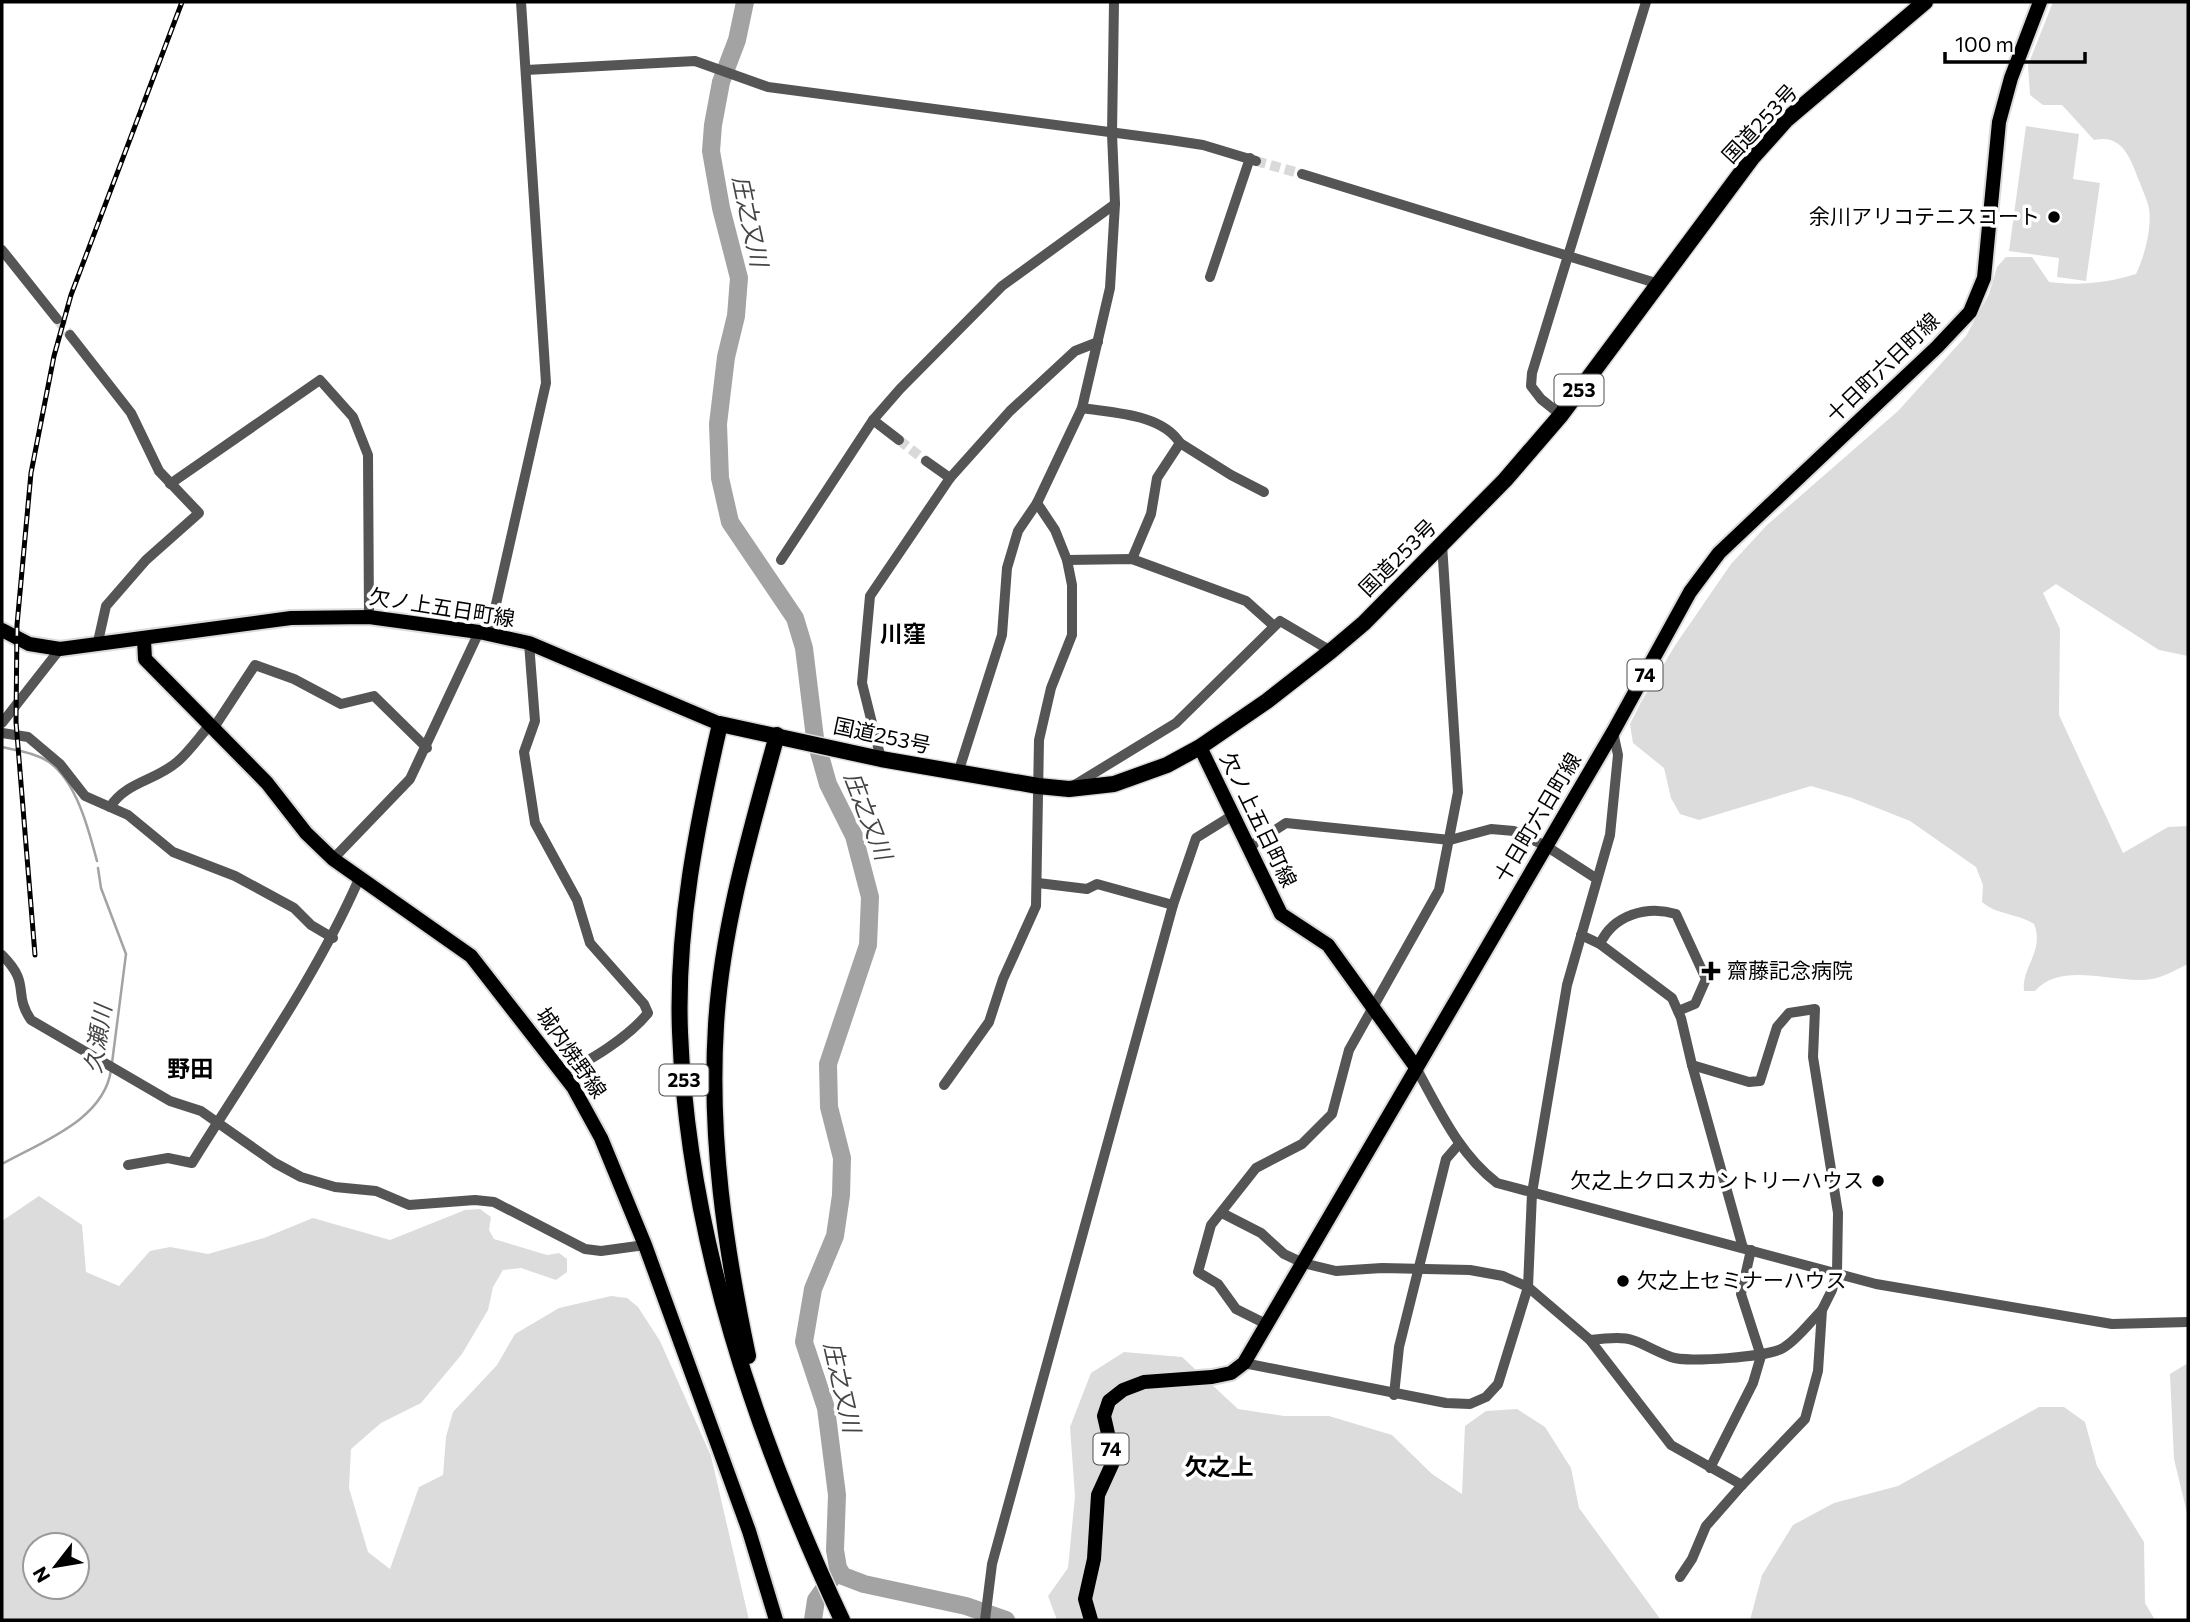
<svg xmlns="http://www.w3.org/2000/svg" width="2190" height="1622" font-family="Commissioner,'Noto Sans JP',sans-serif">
  <rect width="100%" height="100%" fill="#fff"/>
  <!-- green -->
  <g fill="#dcdcdc" fill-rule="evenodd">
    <path d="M 2053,2 L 2188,2 L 2188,656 L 2159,650 L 2056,584 L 2043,593 L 2060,629 L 2059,715 L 2123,853 L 2168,827 L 2188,826 L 2188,964 C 2177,969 2164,977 2152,979 C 2115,985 2063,960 2035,991 L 2024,991 C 2021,967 2045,951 2034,924 C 2017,913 1997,915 1982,902 L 1983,885 L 1976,867 L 1910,821 L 1852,798 L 1811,786 L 1699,820 L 1680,814 L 1671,798 L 1664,768 L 1633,743 L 1630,724 L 1641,702 L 1676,644 L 1731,564 L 1767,525 L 1898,411 L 1966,336 L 1989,294 L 1997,267 L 2006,257 L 2032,257 L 2049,282 C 2080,286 2106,283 2136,274 C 2144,258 2152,228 2149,209 C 2148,201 2143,192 2140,183 C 2131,161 2124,133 2094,140 L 2062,105 L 2043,105 L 2030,95 L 2028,65 Z"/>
    <polygon points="2026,126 2079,134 2073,179 2100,183 2086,281 2057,277 2059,258 2009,251"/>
    <path d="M 39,1196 L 82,1225 L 86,1272 L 119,1286 L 150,1251 L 170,1247 L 208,1254 L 264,1238 L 313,1218 L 390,1240 L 465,1210 L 480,1209 L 491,1217 L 489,1230 L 494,1239 L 547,1255 L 559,1253 L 567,1259 L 567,1272 L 556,1280 L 521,1268 L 503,1270 L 493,1287 L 488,1310 L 462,1354 L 421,1403 L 381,1423 L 351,1449 L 349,1488 L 368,1552 L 390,1569 L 419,1487 L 443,1475 L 446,1437 L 453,1412 L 497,1365 L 515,1334 L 559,1308 L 611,1296 L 627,1298 L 638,1307 L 660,1341 L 711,1456 L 749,1620 L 2,1620 L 2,1221 ZM 77,1545 L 77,1587 L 35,1587 L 35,1545 Z"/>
    <polygon points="1124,1352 1182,1357 1238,1409 1284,1416 1329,1416 1392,1435 1432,1474 1462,1494 1465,1426 1486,1411 1517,1409 1545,1427 1571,1468 1579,1508 1661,1620 1057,1620 1048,1596 1068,1568 1075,1496 1070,1427 1091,1373"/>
    <polygon points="2188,1363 2188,1517 2174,1459 2170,1374"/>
    <polygon points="2039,1407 2064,1407 2085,1422 2097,1466 2144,1542 2145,1603 2155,1620 1750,1620 1762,1575 1793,1525 1834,1503 1898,1486"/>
  </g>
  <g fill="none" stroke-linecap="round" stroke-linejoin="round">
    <!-- stream -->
    <g stroke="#a3a3a3" stroke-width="2.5">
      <path d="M 2,747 C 18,751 36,753 49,762 C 77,782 89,831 97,861"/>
      <polyline points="98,868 101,888 126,954 112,1063"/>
      <path d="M 2,1164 C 41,1142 104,1120 111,1070"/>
    </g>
    <!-- river -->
    <g stroke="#a3a3a3" stroke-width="18">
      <polyline points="745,2 737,40 721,82 713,125 711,151 721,208 739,278 736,316 726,357 718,424 720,478 730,522 795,618 804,648 815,738 828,784 854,836 870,897 868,945 828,1064 829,1107 842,1158 841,1195 835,1236 813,1289 804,1342 826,1408 837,1495 835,1550 838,1568 843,1576 864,1584 966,1606 1006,1620"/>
      <polyline points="813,1620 816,1600 835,1574"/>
    </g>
    <!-- minor-tunnel -->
    <g stroke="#d9d9d9" stroke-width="10" stroke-dasharray="10 5" stroke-linecap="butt">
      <polyline points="1256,161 1302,174"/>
      <polyline points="57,319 70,335"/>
      <polyline points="899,440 926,461"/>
    </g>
    <defs>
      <g id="major">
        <polyline points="2,630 29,644 60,649 291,618 369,617 479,632 529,643 720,724"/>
        <polyline points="144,640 145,659 267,783 306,833 333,859 471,956 573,1087 601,1138 645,1245 749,1531 776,1620"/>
        <polyline points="1200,747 1281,914 1328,945 1415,1066"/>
        <polyline points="1091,1620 1085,1599 1094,1559 1098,1495 1114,1460 1104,1416 1109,1401 1123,1390 1144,1382 1212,1377 1231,1373 1244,1363 1613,732 1690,592 1719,553 1937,347 1970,312 1984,278 1999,122 2011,78 2040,2"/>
      </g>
      <g id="highway">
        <path d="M 748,1356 C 725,1246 709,1138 716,1025 C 722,926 751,830 777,735"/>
        <path d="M 842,1620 C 756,1436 688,1238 680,1032 C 676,929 697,824 720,724 L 881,759 L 1038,786 L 1069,789 L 1114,784 L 1167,765 L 1200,747 L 1267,701 L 1331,651 L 1364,623 L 1505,480 L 1561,415 L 1752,158 L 1786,120 L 1925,2"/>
      </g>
    </defs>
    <!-- major casing -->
    <use href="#major" stroke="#dbdbdb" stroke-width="18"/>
    <!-- highway casing -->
    <use href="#highway" stroke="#dbdbdb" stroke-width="19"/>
    <!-- minor -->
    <g stroke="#555" stroke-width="10">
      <polyline points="526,70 695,61 768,87 1170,140 1203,145 1256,161"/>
      <polyline points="1302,174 1659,284"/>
      <polyline points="2,250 57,319"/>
      <polyline points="1210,277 1250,158"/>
      <polyline points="70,335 131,413 159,471 199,513 146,560 106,606 97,646"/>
      <path d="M 1082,408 C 1114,413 1162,414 1180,443 L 1157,478 L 1151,514 L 1132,559"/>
      <polyline points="1561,415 1541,399 1531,386 1532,373 1646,2"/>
      <polyline points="873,420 899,440"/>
      <polyline points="1180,443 1231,475 1264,492"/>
      <polyline points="926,461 950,478"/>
      <polyline points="170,484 320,380 353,417 368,455 369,617"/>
      <polyline points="781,560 873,420 900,389 1002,286 1115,204"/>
      <polyline points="1067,560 1132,559 1246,601 1274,626"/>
      <polyline points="489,635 546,383 521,2"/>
      <path d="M 529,643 L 535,721 L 524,752 L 535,823 L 577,900 L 590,943 L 644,1004 L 648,1013 C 631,1034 588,1065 561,1071"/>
      <polyline points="2,723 60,649"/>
      <polyline points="213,729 255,665 294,679 341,704 374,696 427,748"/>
      <polyline points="2,733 28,737 60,764 85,796 128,815 173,852 235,876 294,908 311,925 333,938"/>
      <polyline points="881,759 862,683 870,596 950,478 1010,411 1075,351 1098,342"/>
      <polyline points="958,773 1002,635 1007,568 1018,531 1037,503 1082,408 1110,288 1115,204 1112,134 1114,2"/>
      <polyline points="1073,786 1176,723 1280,621 1331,651"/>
      <path d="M 110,807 C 126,782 155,781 177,762 C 189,752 199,737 210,725"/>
      <polyline points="1249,847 1286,823 1450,840 1491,829 1514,831 1546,846 1597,879"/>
      <polyline points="333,859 410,779 479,632"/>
      <polyline points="1038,883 1087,889 1097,884 1173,905"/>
      <polyline points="1581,935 1600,944 1672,998 1681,1018 1692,1065 1743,1248"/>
      <path d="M 1600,944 C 1613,915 1647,905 1676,914 L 1706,979 L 1695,1004 L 1678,1011"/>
      <path d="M 2,955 C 32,985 12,992 31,1020 L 170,1101 L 201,1111 L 275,1163 L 301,1177 L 335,1187 L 376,1191 L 409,1205 L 475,1200 L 494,1202 L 585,1249 L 601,1251 L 645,1245"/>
      <path d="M 1415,1066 C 1439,1109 1458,1153 1497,1183 L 1876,1284 L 2112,1324 L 2188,1322"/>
      <polyline points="944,1085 989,1022 1003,979 1036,906 1039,740 1051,688 1072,635 1072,585 1067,560 1055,530 1037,503"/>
      <path d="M 128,1165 L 168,1158 L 192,1163 C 250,1069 314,981 359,879"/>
      <polyline points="1222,1213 1261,1233 1284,1254 1303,1263 1336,1271 1382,1268 1470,1270 1503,1276 1528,1287 1590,1340 1671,1445 1742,1485 1805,1419 1818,1371 1822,1310 1832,1290 1837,1272 1838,1213 1813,1057 1815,1009 1789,1013 1777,1027 1760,1081 1749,1082 1692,1065"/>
      <polyline points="1266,1324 1236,1309 1218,1284 1198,1272 1211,1225 1256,1168 1302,1144 1332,1114 1349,1050 1439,890 1458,792 1442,544"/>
      <path d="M 1590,1340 C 1638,1334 1631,1341 1671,1357 C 1686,1363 1769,1357 1783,1348 C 1797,1340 1810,1322 1822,1310"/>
      <polyline points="1244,1363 1446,1403 1470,1404 1486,1397 1498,1384 1528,1287 1532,1193 1567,985 1610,835 1618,755 1613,732"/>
      <polyline points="1394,1395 1399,1347 1446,1159 1459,1144"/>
      <polyline points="1710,1468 1753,1383 1761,1356 1741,1294 1751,1250"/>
      <polyline points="1680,1577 1692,1559 1706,1526 1742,1485"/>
      <polyline points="985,1620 992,1564 1173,905 1196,838 1233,815"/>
    </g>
    <!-- major -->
    <use href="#major" stroke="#000" stroke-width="14"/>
    <!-- highway -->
    <use href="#highway" stroke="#000" stroke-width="16"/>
    <defs>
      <polyline id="rail" points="35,955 16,722 17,625 31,473 54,356 71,295 182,2"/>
    </defs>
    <!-- rail casing -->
    <use href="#rail" stroke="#000" stroke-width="5"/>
    <!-- rail -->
    <use href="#rail" stroke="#fff" stroke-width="2.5" stroke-dasharray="8" stroke-linecap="butt"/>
  </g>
  <!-- markers -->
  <g fill="#000" stroke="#fff" stroke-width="2.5">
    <circle cx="2054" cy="217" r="7"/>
    <path d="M1707.5 960.5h7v7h7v7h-7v7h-7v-7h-7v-7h7z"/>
    <circle cx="1878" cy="1181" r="7"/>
    <circle cx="1623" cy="1281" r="7"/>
  </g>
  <g text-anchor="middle" stroke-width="7" stroke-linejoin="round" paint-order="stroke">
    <!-- shield labels -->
    <g fill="#fff" stroke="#4c4c4c" stroke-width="2">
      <rect x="1554.5" y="374.5" width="49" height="31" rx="5"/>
      <rect x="1627.5" y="659.5" width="35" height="31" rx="5"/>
      <rect x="659.5" y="1064.5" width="49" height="31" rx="5"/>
      <rect x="1093.5" y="1433.5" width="35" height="31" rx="5"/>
    </g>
    <g font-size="19" font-weight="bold" fill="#000">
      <text x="1579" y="397">253</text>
      <text x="1645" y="682">74</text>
      <text x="684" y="1087">253</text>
      <text x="1111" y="1456">74</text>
    </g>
    <!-- street labels -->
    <g font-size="21" fill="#000" stroke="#fff">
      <text transform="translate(1760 124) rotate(-47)" y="7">国道253号</text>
      <text transform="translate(1883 368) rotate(-44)" y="7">十日町六日町線</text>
      <text transform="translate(1398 558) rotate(-45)" y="7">国道253号</text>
      <text transform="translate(442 608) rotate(9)" y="7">欠ノ上五日町線</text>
      <text transform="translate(882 736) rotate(12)" y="7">国道253号</text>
      <text transform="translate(1538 818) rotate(-59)" y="7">十日町六日町線</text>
      <text transform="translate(1258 820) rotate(64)" y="7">欠ノ上五日町線</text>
      <text transform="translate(571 1053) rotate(55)" y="7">城内焼野線</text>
    </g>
    <!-- poi labels -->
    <g font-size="21" fill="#000" stroke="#fff" text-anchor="end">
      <text x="2040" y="224">余川アリコテニスコート</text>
      <text x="1727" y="978" text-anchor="start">齋藤記念病院</text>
      <text x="1864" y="1188">欠之上クロスカントリーハウス</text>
      <text x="1637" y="1288" text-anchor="start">欠之上セミナーハウス</text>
    </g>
    <!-- water labels -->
    <g font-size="23" font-style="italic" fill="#444" stroke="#fff">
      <text transform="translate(750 221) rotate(78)" y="8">庄之又川</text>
      <text transform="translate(868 816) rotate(69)" y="8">庄之又川</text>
      <text transform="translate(98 1039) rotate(-81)" y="8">久瀬川</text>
      <text transform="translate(842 1387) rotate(77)" y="8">庄之又川</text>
    </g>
    <!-- neighbourhood labels -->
    <g font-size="23" font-weight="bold" fill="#000" stroke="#fff">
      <text x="903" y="642">川窪</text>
      <text x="190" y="1077">野田</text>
      <text x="1219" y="1475">欠之上</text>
    </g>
  </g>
  <!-- border -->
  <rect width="2190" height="1622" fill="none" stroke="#000000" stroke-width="7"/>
  <!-- north arrow -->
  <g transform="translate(56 1566) rotate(239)"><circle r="33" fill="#ffffff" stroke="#999999" stroke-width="2"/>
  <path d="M0-5L12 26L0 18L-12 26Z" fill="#000000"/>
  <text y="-10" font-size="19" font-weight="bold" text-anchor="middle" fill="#000000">N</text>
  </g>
  <!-- scale -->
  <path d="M1945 52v10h140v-10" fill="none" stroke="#000000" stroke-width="3.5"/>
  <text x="1955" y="52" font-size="21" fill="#000000" stroke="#ffffff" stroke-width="5" paint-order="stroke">100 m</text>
</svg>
